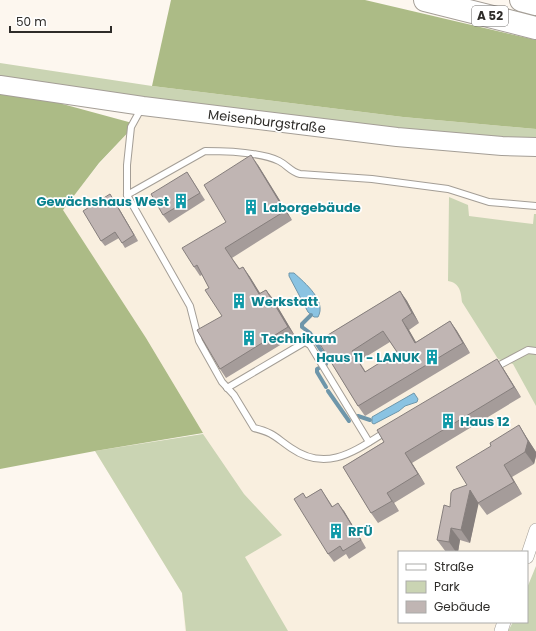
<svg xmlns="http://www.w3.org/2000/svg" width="536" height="631" font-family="Poppins,sans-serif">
  <rect width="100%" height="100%" fill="#fdf7ef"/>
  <!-- built -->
  <polygon fill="#f9efdf" points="147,101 536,147 536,538 527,565 527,552 399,552 399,622 506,622 502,631 185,631 182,593 95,451 203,434 62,210 99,164 136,124"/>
  <!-- green -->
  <g fill="#cad4b3">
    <polygon points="0,63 152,86 403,117 536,129 536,145 0,84"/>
    <path d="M 449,197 L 468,205 L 469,216 L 533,224 L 534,214 L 536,214 L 536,406 L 513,364 L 498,359 L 462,302 C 461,292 460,283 448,281 Z"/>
    <polygon points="203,434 244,494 282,535 245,557 288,631 186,631 182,593 95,451"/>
    <polygon points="536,566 536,631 508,631 513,622 527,622 527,588"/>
  </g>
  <!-- forest -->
  <g fill="#acbb86">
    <polygon points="171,0 365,0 536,40 536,129 403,117 152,86"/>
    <polygon points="0,87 136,124 99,163 63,210 146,338 203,433 95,451 0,469"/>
  </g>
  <!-- water -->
  <g fill="#8ac3e2" stroke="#6e96aa">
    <path d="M 289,273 L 294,273 C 305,283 327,301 318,317 L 314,317 L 308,312 L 289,276 Z"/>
    <polygon points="414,393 418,399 417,402 405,406 399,411 374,424 372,423 372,417"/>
  </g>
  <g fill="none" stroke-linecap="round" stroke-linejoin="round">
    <!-- stream -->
    <g stroke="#6e96aa" stroke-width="4">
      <polyline points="311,315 302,324 302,327 310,333 327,360 326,364"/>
      <polyline points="319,368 317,369 317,372 326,387"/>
      <polyline points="328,391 349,421"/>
      <polyline points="358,416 370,420"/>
    </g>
    <defs>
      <g id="service">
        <polyline points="127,195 127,165 131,127 142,107"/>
        <polyline points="494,368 528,350 536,351"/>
        <polyline points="227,388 305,342 310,345 369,442"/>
        <path d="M 387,431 C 355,451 327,473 291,448 C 275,437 274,433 254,428 L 234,395 L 222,382 L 199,341 L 190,306 L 127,195 L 205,151 C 226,151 260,152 279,161 C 287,165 291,172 300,174 L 372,179 L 448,189 L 489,202 L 536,206"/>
      </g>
      <g id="minor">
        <polyline points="527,557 536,530"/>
        <polyline points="501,631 504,622"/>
      </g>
      <polyline id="secondary" points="0,85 143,106 397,137 502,146 536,147"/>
      <g id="motorway">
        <polyline points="425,0 536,28"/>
        <polyline points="521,0 536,4"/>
      </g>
    </defs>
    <!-- service casing -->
    <use href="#service" stroke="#a49e96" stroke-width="8"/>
    <!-- minor casing -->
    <use href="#minor" stroke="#a49e96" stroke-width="14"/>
    <!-- secondary casing -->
    <use href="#secondary" stroke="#a49e96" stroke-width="20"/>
    <!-- motorway casing -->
    <use href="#motorway" stroke="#a49e96" stroke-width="24"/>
    <!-- service -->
    <use href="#service" stroke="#fff" stroke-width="6"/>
    <!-- minor -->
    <use href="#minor" stroke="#fff" stroke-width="13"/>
    <!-- secondary -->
    <use href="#secondary" stroke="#fff" stroke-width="18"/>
    <!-- motorway -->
    <use href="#motorway" stroke="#fff" stroke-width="22"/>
  </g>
  <!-- wall -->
  <g fill="#a59c9a" fill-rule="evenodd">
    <polygon points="258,165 292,220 232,258 240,269 243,267 250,277 260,293 266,290 273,299 295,336 226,378 220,369 222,316 209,288 202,275 200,276 194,267 226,222"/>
    <polygon points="187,172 205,200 169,223 163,215"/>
    <polygon points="114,200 138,241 125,248 119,238 105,246 101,241"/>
    <path d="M 400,291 L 407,301 L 419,323 L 409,330 L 416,342 L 450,321 L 457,331 L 470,353 L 365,416 L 358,406 L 318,341 ZM 390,342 L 397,352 L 366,372 L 359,361 Z"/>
    <polygon points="503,368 521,397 412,463 425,484 394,503 399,511 378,523 371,513 343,467"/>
    <polygon points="519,425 527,438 536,452 536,456 534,464 512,477 522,494 487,515 478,503 470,543 460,540 458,552 446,552 437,540 450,507 467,485"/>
    <polygon points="321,489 333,507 344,511 366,548 349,559 346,554 334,562 328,554 306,498"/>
  </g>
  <!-- shaded-wall -->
  <g fill="#867f7d">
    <polygon points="251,155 258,165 292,220 285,211"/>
    <polygon points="110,194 114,200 138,241 134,235"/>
    <polygon points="243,267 250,277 266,303 259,294"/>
    <polygon points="266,290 273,299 295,336 288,327"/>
    <polygon points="400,291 407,301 419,323 412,313"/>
    <polygon points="402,320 409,330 422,353 415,343"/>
    <polygon points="450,321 457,331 470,353 463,343"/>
    <polygon points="497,359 503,368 521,397 514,387"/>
    <polygon points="519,425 527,438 536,452 536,456 534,464 525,452"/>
    <polygon points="405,453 412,463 425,484 418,474"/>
    <polygon points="504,465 512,477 522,494 514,482"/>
    <polygon points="470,490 479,502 470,543 461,530"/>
    <polygon points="387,493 394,503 399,511 392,501"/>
    <polygon points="338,503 344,511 366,548 361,540"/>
    <polygon points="451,528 460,540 458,552 456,552 449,542"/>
  </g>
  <!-- building -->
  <g fill="#c0b5b3" stroke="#867f7d" fill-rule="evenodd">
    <polygon points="251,155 285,211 225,248 239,269 243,267 259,294 266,290 288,327 220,369 197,330 222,316 205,290 209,288 197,265 194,267 182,248 226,222 204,185"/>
    <polygon points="187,172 200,193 163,215 151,194"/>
    <polygon points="110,194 134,235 122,243 115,232 101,241 83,211"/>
    <path d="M 400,291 L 412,313 L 402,320 L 415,343 L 450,321 L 463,343 L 358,406 L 318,341 ZM 383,331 L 397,352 L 365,372 L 352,351 Z"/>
    <polygon points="497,359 514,387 405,453 418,474 387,493 392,501 371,513 343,467 384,442 377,430"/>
    <polygon points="519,425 528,441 525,452 504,465 514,482 478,503 470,490 461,530 451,528 449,542 437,540 444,505 450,507 451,493 453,490 467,485 456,467 491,446 490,443"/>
    <polygon points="321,489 332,507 338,503 361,540 343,551 340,546 328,554 294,499 303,493 306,498"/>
  </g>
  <!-- icons -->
  <defs>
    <symbol id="building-bare" viewBox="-9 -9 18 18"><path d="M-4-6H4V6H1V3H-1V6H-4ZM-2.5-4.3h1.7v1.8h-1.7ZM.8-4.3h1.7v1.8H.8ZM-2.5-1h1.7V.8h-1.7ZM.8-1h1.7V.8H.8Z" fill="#0f9aa8" stroke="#fff" stroke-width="2.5" paint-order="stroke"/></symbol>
  </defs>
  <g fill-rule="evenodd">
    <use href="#building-bare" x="170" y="190" width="22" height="22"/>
    <use href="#building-bare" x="240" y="196" width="22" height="22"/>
    <use href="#building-bare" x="228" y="290" width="22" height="22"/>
    <use href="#building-bare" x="238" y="327" width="22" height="22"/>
    <use href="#building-bare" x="421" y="346" width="22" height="22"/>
    <use href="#building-bare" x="437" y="410" width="22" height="22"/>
    <use href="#building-bare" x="325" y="520" width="22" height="22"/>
  </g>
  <g text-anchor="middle" stroke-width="3.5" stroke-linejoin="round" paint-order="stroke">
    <!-- shield labels -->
    <rect fill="#fff" stroke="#6d6b69" stroke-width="1" x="472" y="6" width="36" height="20" rx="3"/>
    <g font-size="12" font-weight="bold" fill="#2e2c29">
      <text x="490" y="20">A 52</text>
    </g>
    <!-- street labels -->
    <g font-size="13" fill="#2e2c29" stroke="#fff">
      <text transform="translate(267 121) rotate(7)" y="5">Meisenburgstraße</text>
    </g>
    <!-- culture labels -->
    <g font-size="13" font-weight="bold" fill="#0d838f" stroke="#fff" text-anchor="start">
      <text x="169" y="206" text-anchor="end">Gewächshaus West</text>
      <text x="263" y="212">Laborgebäude</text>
      <text x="251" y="306">Werkstatt</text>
      <text x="261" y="343">Technikum</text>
      <text x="420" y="362" text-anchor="end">Haus 11 - LANUK</text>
      <text x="460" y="426">Haus 12</text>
      <text x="348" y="536">RFÜ</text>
    </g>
  </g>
  <!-- legend -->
  <rect x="398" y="551" width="130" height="72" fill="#ffffff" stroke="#ababa9"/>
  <rect x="406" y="564" width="20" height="6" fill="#ffffff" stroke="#ababa9"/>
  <text x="434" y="571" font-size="12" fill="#2e2c29">Straße</text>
  <rect x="406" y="581" width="20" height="12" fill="#cad4b3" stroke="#ababa9"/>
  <text x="434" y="591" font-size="12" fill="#2e2c29">Park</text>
  <rect x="406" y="601" width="20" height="12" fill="#c0b5b3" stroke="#ababa9"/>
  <text x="434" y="611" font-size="12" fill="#2e2c29">Gebäude</text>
  <!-- scale -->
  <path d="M10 26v6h101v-6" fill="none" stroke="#2e2c29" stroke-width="2"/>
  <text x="16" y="26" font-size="12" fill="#2e2c29" stroke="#ffffff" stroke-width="3" paint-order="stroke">50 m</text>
</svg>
